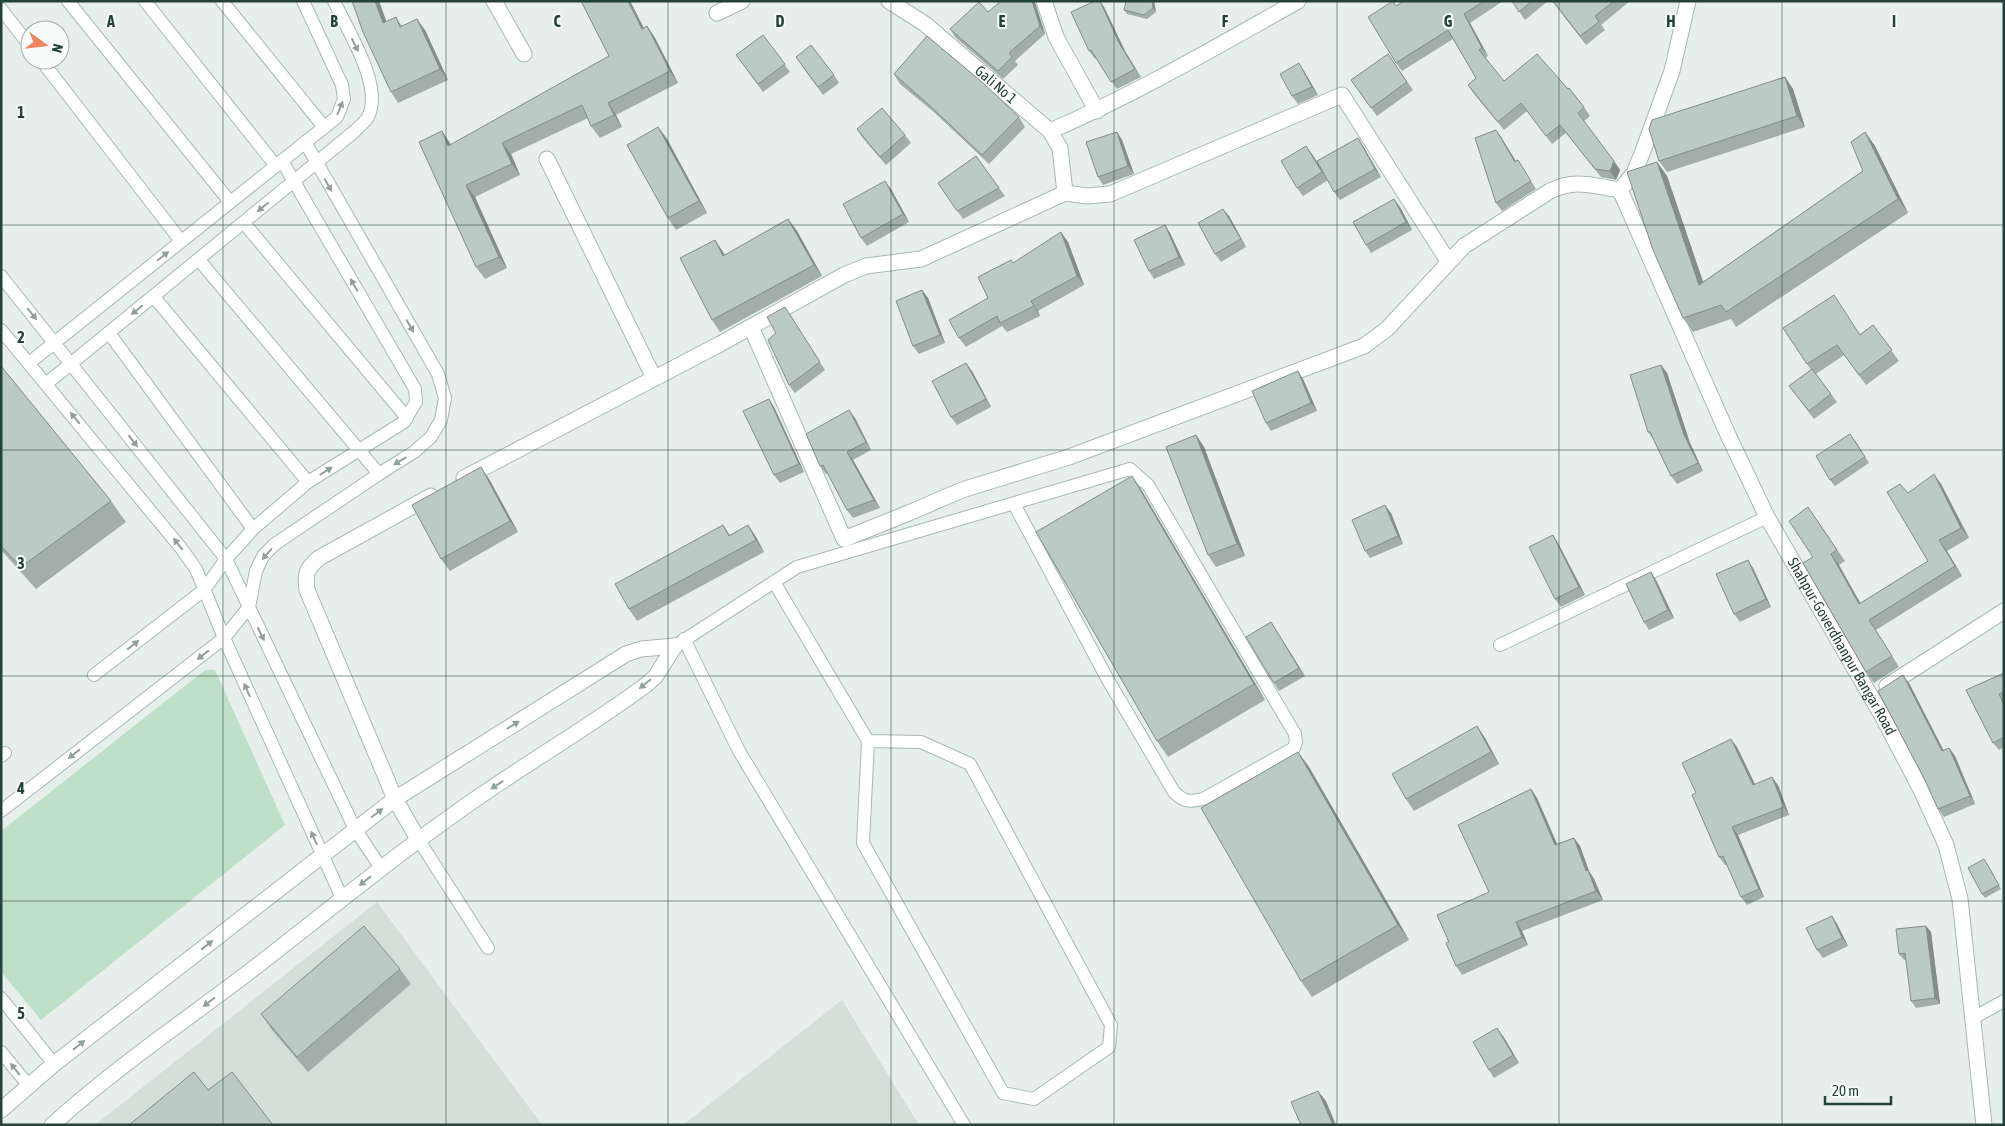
<svg xmlns="http://www.w3.org/2000/svg" width="2005" height="1126" font-family="'Asap Condensed',sans-serif">
  <rect width="100%" height="100%" fill="#e6efeb"/>
  <!-- built -->
  <g fill="#d4dfda">
    <polygon points="377,902 542,1125 95,1125"/>
    <polygon points="842,1000 919,1125 683,1125"/>
  </g>
  <!-- green -->
  <polygon fill="#bfe0c8" points="205,670 215,670 285,825 41,1020 1,972 1,831"/>
  <g fill="none" stroke-linecap="round" stroke-linejoin="round">
    <defs>
      <g id="lane">
        <polyline points="68,1 230,202"/>
        <polyline points="145,1 276,166"/>
        <polyline points="222,1 324,127"/>
        <polyline points="1,9 30,46"/>
        <polyline points="41,60 181,241"/>
        <polyline points="244,223 407,418"/>
        <polyline points="199,260 379,474"/>
        <polyline points="1,276 226,559 355,829 381,868"/>
        <polyline points="154,297 308,482"/>
        <polyline points="1,330 181,548 196,569 224,638 342,898"/>
        <polyline points="109,333 253,529"/>
        <polyline points="29,363 337,117 344,99 342,85 303,1"/>
        <path d="M 46,384 L 355,131 C 359,127 365,122 368,117 C 384,86 347,30 334,1"/>
        <polyline points="774,582 868,741 921,742 970,764 1111,1025 1109,1047 1034,1099 1003,1093 863,843 868,741"/>
        <polyline points="684,639 739,751 964,1125"/>
        <polyline points="1500,645 1767,517"/>
        <path d="M 675,646 L 797,567 L 1130,469 L 1148,485 L 1295,734 L 1296,742 L 1294,748 L 1203,799 C 1190,802 1184,802 1174,792 L 1108,680 L 1014,504"/>
        <polyline points="94,675 204,590 226,559 253,529 308,482 404,422 416,402 415,389 282,161"/>
        <polyline points="1,756 5,753"/>
        <polyline points="1,811 224,638 249,607 256,571 263,556 275,544 379,474 414,452 431,437 441,420 445,398 438,374 305,142"/>
        <polyline points="418,839 488,948"/>
        <polyline points="1,998 54,1064"/>
        <polyline points="1973,1018 2004,1001"/>
        <polyline points="1,1052 29,1086"/>
      </g>
      <g id="street">
        <polyline points="494,1 524,54"/>
        <path id="s1" d="M 889,1 L 925,24 L 1050,131 L 1060,148 L 1065,193"/>
        <polyline points="1044,1 1056,37 1097,111"/>
        <polyline points="717,13 742,1"/>
        <path d="M 1050,131 C 1136,94 1216,47 1298,1"/>
        <polyline points="547,159 654,378"/>
        <path id="s2" d="M 1620,190 L 1729,437 L 1767,517 L 1885,721 L 1921,790 L 1946,845 L 1960,899 L 1984,1125"/>
        <polyline points="1620,190 1634,173 1643,151 1672,71 1688,1"/>
        <path d="M 751,327 L 844,539 L 911,512 L 962,490 L 1069,457 L 1364,346 L 1387,329 L 1464,246 L 1550,191 C 1576,178 1593,186 1620,190"/>
        <polyline points="464,478 720,344 844,275 866,266 921,259 1065,193 1087,196 1110,194 1342,95 1448,261"/>
        <polyline points="1887,686 2004,611"/>
        <path d="M 418,839 L 395,799 L 307,590 C 305,573 306,569 319,558 L 431,496"/>
        <polyline points="1,1110 54,1064 395,799 626,654 641,649 675,646"/>
        <path d="M 52,1125 C 114,1069 183,1022 249,972 C 327,912 402,849 483,794 C 537,757 593,724 646,685 L 655,677 L 675,646"/>
      </g>
    </defs>
    <!-- lane casing -->
    <use href="#lane" stroke="#a8b8b2" stroke-width="14"/>
    <!-- street casing -->
    <use href="#street" stroke="#a8b8b2" stroke-width="17"/>
    <!-- lane -->
    <use href="#lane" stroke="#fff" stroke-width="12"/>
    <!-- street -->
    <use href="#street" stroke="#fff" stroke-width="15"/>
  </g>
  <!-- wall -->
  <g fill="#a1aea9">
    <polygon points="379,1 386,22 396,17 402,26 425,30 448,80 398,103 391,92"/>
    <polygon points="581,1 630,1 644,28 647,26 655,38 678,83 616,115 622,127 600,138 591,126 588,118 511,154 520,175 475,197 507,268 485,279 476,267 442,131 451,145 609,56"/>
    <polygon points="1034,1 1045,34 1015,61 1018,65 1003,79 955,37 950,29 988,12"/>
    <polygon points="1100,1 1104,7 1125,51 1141,77 1117,89 1096,58 1095,59 1089,51"/>
    <polygon points="1154,1 1156,12 1147,19 1127,14 1124,10"/>
    <polygon points="1404,1 1503,1 1470,23 1488,56 1485,58 1504,81 1584,107 1590,116 1584,121 1620,170 1616,180 1601,177 1566,133 1552,144 1527,111 1504,130 1474,94 1468,85 1476,78 1453,39 1402,71 1396,63 1396,6"/>
    <polygon points="1512,1 1548,1 1525,20"/>
    <polygon points="1552,1 1630,1 1601,25 1605,30 1586,45"/>
    <polygon points="763,35 790,72 763,92 736,55"/>
    <polygon points="1388,54 1413,90 1377,116 1351,80"/>
    <polygon points="801,65 834,75 839,83 823,95"/>
    <polygon points="1304,71 1318,95 1298,104 1292,96"/>
    <polygon points="894,74 1019,117 1025,127 989,164 935,113 900,84"/>
    <polygon points="1785,77 1793,89 1805,127 1667,172 1659,161"/>
    <polygon points="658,127 667,139 707,213 676,230 668,218"/>
    <polygon points="857,129 905,135 911,143 886,165 862,137"/>
    <polygon points="1117,132 1122,140 1134,174 1103,185 1098,177"/>
    <polygon points="1865,132 1875,146 1908,213 1736,327 1731,319 1693,332 1683,318 1657,162 1667,176 1703,282 1863,171"/>
    <polygon points="1501,137 1516,161 1518,160 1536,189 1502,211 1496,203"/>
    <polygon points="1358,138 1363,146 1381,177 1340,200 1334,192"/>
    <polygon points="1312,154 1328,180 1303,196 1297,188"/>
    <polygon points="976,156 1005,196 963,219 938,183"/>
    <polygon points="891,189 909,222 867,246 861,238"/>
    <polygon points="1400,207 1412,230 1371,253 1366,245"/>
    <polygon points="1229,216 1246,247 1221,262 1215,254"/>
    <polygon points="788,219 797,231 822,276 720,332 712,320 715,240 725,255"/>
    <polygon points="1165,225 1170,233 1185,265 1154,279 1149,271"/>
    <polygon points="1068,242 1084,285 1038,311 1040,316 1007,332 1002,326 966,347 959,338 1013,263"/>
    <polygon points="922,290 928,298 945,343 919,354 913,346"/>
    <polygon points="785,307 825,370 795,393 789,385 776,333"/>
    <polygon points="1873,325 1899,361 1866,385 1844,355 1816,374 1837,402 1814,419 1789,386 1811,370 1783,328 1860,334"/>
    <polygon points="1661,365 1667,373 1690,443 1703,471 1677,484 1671,476 1654,440 1648,432"/>
    <polygon points="1,366 111,501 126,522 36,589 1,550"/>
    <polygon points="972,371 991,407 957,425 951,417"/>
    <polygon points="1303,379 1317,411 1271,431 1266,423"/>
    <polygon points="774,407 804,472 780,483 774,475"/>
    <polygon points="855,418 871,450 853,460 880,508 853,518 847,510 828,473 826,474 820,466"/>
    <polygon points="1196,435 1204,447 1245,556 1216,567 1208,555"/>
    <polygon points="1855,440 1869,463 1835,486 1830,480"/>
    <polygon points="1132,476 1142,491 1265,700 1168,757 1157,741"/>
    <polygon points="489,479 518,532 450,571 441,559"/>
    <polygon points="1941,484 1969,538 1947,551 1962,576 1876,630 1899,667 1874,683 1866,672 1813,557 1808,507 1845,561 1839,565 1860,604 1928,561 1908,493"/>
    <polygon points="1391,513 1403,544 1370,558 1365,551"/>
    <polygon points="723,525 730,535 748,525 756,537 764,552 637,621 629,609"/>
    <polygon points="1553,535 1558,543 1585,595 1561,607 1555,599"/>
    <polygon points="1753,568 1771,607 1740,622 1734,614"/>
    <polygon points="1651,572 1656,580 1674,618 1649,630 1644,622"/>
    <polygon points="1271,622 1305,676 1279,691 1274,683"/>
    <polygon points="2004,673 2004,747 1999,750 1993,743 1966,690"/>
    <polygon points="1909,683 1943,750 1949,748 1955,756 1975,804 1944,817 1938,809"/>
    <polygon points="1477,726 1485,738 1499,764 1414,811 1406,799"/>
    <polygon points="1737,747 1755,784 1778,785 1789,815 1738,835 1764,897 1747,905 1741,897 1727,865 1725,865 1719,857 1696,793"/>
    <polygon points="1298,752 1309,767 1409,940 1312,997 1301,981"/>
    <polygon points="1531,789 1537,798 1557,844 1574,838 1580,846 1589,871 1594,879 1603,900 1522,931 1528,945 1462,975 1456,966 1449,942 1489,892"/>
    <polygon points="1987,863 2001,889 1985,898 1982,894"/>
    <polygon points="1832,916 1837,924 1848,946 1823,958 1817,950"/>
    <polygon points="1926,926 1931,932 1940,1004 1916,1008 1911,1001 1906,960 1904,960 1899,954"/>
    <polygon points="400,969 411,984 308,1072 272,1030 261,1014"/>
    <polygon points="1503,1036 1519,1063 1494,1078 1489,1070"/>
  </g>
  <!-- shaded-wall -->
  <g fill="#838d89">
    <polygon points="375,1 379,1 391,34 383,23"/>
    <polygon points="628,1 630,1 650,41 642,29"/>
    <polygon points="1032,1 1035,2 1045,34 1040,26"/>
    <polygon points="1100,1 1104,7 1125,51 1141,77 1119,43"/>
    <polygon points="1152,1 1154,1 1156,12 1153,8"/>
    <polygon points="1464,14 1470,23 1488,56 1482,48"/>
    <polygon points="417,19 425,30 448,80 440,69"/>
    <polygon points="647,26 655,38 678,83 670,71"/>
    <polygon points="1299,63 1304,71 1318,95 1312,87"/>
    <polygon points="1785,77 1793,89 1805,127 1797,116"/>
    <polygon points="608,103 616,115 622,127 614,115"/>
    <polygon points="658,127 667,139 707,213 699,201"/>
    <polygon points="1496,130 1501,137 1521,170 1515,162"/>
    <polygon points="442,131 450,143 457,158 448,146"/>
    <polygon points="1117,132 1122,140 1134,174 1128,166"/>
    <polygon points="1865,132 1875,146 1908,213 1898,199"/>
    <polygon points="1358,138 1363,146 1381,177 1375,169"/>
    <polygon points="502,143 511,154 520,175 512,164"/>
    <polygon points="1306,146 1312,154 1328,180 1322,172"/>
    <polygon points="1614,161 1620,170 1616,180 1610,171"/>
    <polygon points="1657,162 1667,176 1709,299 1699,285"/>
    <polygon points="885,181 891,189 909,222 903,214"/>
    <polygon points="466,185 475,197 507,268 499,257"/>
    <polygon points="1394,199 1400,207 1412,230 1406,222"/>
    <polygon points="1223,209 1229,216 1246,247 1241,239"/>
    <polygon points="788,219 797,231 822,276 814,265"/>
    <polygon points="1165,225 1170,233 1185,265 1179,257"/>
    <polygon points="1061,232 1068,242 1084,285 1077,276"/>
    <polygon points="715,240 723,252 732,268 723,256"/>
    <polygon points="922,290 928,298 945,343 940,335"/>
    <polygon points="1031,301 1038,311 1040,316"/>
    <polygon points="966,363 972,371 991,407 986,399"/>
    <polygon points="1661,365 1667,373 1690,443 1703,471 1698,463 1684,435"/>
    <polygon points="1298,371 1303,379 1317,411 1311,403"/>
    <polygon points="769,399 774,407 804,472 799,464"/>
    <polygon points="849,410 855,418 871,450 866,442"/>
    <polygon points="1196,435 1204,447 1245,556 1237,544"/>
    <polygon points="847,452 853,460 880,508 874,500"/>
    <polygon points="481,467 489,479 518,532 510,521"/>
    <polygon points="1934,474 1941,484 1969,538 1961,528"/>
    <polygon points="1132,476 1142,491 1265,700 1254,684"/>
    <polygon points="1385,505 1391,513 1403,544 1398,536"/>
    <polygon points="748,525 756,537 764,552 756,540"/>
    <polygon points="1553,535 1558,543 1585,595 1579,587"/>
    <polygon points="1939,540 1947,551 1962,576 1955,566"/>
    <polygon points="1831,554 1839,565 1867,615 1859,604"/>
    <polygon points="1748,560 1753,568 1771,607 1766,599"/>
    <polygon points="1651,572 1656,580 1674,618 1668,610"/>
    <polygon points="1271,622 1276,630 1305,676 1299,668"/>
    <polygon points="1903,675 1909,683 1948,759 1942,751"/>
    <polygon points="1477,726 1485,738 1499,764 1491,752"/>
    <polygon points="1731,739 1737,747 1759,793 1753,785"/>
    <polygon points="1949,748 1955,756 1975,804 1970,796"/>
    <polygon points="1298,752 1309,767 1409,940 1398,925"/>
    <polygon points="1772,777 1778,785 1789,815 1784,807"/>
    <polygon points="1531,789 1537,798 1561,853 1555,845"/>
    <polygon points="1732,827 1738,835 1764,897 1759,889"/>
    <polygon points="1574,838 1580,846 1589,871 1594,879 1603,900 1596,891 1586,871"/>
    <polygon points="1832,916 1837,924 1848,946 1842,938"/>
    <polygon points="1516,922 1522,931 1528,945 1522,937"/>
    <polygon points="1926,926 1931,932 1940,1004 1935,998"/>
    <polygon points="1497,1028 1503,1036 1519,1063 1513,1055"/>
    <polygon points="1318,1091 1326,1101 1336,1125 1333,1125"/>
  </g>
  <!-- building -->
  <g fill="#bbcac4" stroke="#838d89">
    <polygon points="352,1 375,1 383,23 396,17 400,27 417,19 440,69 391,92 363,32"/>
    <polygon points="581,1 628,1 642,29 647,26 670,71 608,103 614,115 591,126 582,105 502,143 512,164 466,185 499,257 476,267 419,142 442,131 448,146 609,56"/>
    <polygon points="1001,1 1032,1 1040,26 1009,53 1012,57 998,71 950,29 979,2 988,12"/>
    <polygon points="1095,1 1100,1 1119,43 1135,69 1111,82 1091,50 1089,51 1071,12"/>
    <polygon points="1126,1 1152,1 1153,8 1144,15 1124,10"/>
    <polygon points="1393,1 1396,6 1404,1 1484,1 1464,14 1482,48 1479,50 1504,81 1537,54 1568,89 1569,88 1584,107 1578,113 1614,161 1610,171 1595,169 1560,125 1546,136 1521,103 1498,122 1468,85 1476,78 1448,30 1396,63 1368,17"/>
    <polygon points="1512,1 1532,1 1519,12"/>
    <polygon points="1553,1 1614,1 1595,16 1599,22 1580,36"/>
    <polygon points="763,35 785,64 758,84 736,55"/>
    <polygon points="927,36 982,82 1019,117 982,155 928,104 894,74"/>
    <polygon points="811,45 834,75 818,87 796,57"/>
    <polygon points="1388,54 1407,82 1371,108 1351,80"/>
    <polygon points="1299,63 1312,87 1292,96 1280,74"/>
    <polygon points="1785,77 1797,116 1659,161 1649,129 1652,120"/>
    <polygon points="882,108 905,135 880,157 857,129"/>
    <polygon points="658,127 699,201 668,218 627,145"/>
    <polygon points="1496,130 1515,162 1518,160 1531,181 1496,203 1475,138"/>
    <polygon points="1117,132 1128,166 1098,177 1086,142"/>
    <polygon points="1865,132 1898,199 1726,312 1721,305 1683,318 1653,250 1627,172 1657,162 1699,285 1863,171 1851,142"/>
    <polygon points="1358,138 1375,169 1334,192 1317,161"/>
    <polygon points="1306,146 1322,172 1297,188 1281,161"/>
    <polygon points="976,156 999,188 957,211 938,183"/>
    <polygon points="885,181 903,214 861,238 843,204"/>
    <polygon points="1394,199 1406,222 1366,245 1353,222"/>
    <polygon points="1223,209 1241,239 1215,254 1198,223"/>
    <polygon points="788,219 814,265 712,320 680,258 715,240 723,256"/>
    <polygon points="1165,225 1179,257 1149,271 1134,240"/>
    <polygon points="1061,232 1077,276 1031,301 1034,306 1000,323 997,316 959,338 949,320 988,298 978,277 1011,260 1013,263"/>
    <polygon points="922,290 940,335 913,346 896,301"/>
    <polygon points="1834,295 1860,335 1873,325 1892,350 1859,375 1837,345 1807,364 1783,328"/>
    <polygon points="785,307 820,362 789,385 768,340 776,333 767,317"/>
    <polygon points="966,363 986,399 951,417 932,381"/>
    <polygon points="1661,365 1684,435 1698,463 1671,476 1650,432 1648,432 1630,375"/>
    <polygon points="1,366 111,501 21,567 1,546"/>
    <polygon points="1812,369 1831,394 1809,411 1789,386"/>
    <polygon points="1298,371 1311,403 1266,423 1252,391"/>
    <polygon points="769,399 799,464 774,475 743,411"/>
    <polygon points="849,410 866,442 847,452 874,500 847,510 823,465 820,466 806,434"/>
    <polygon points="1850,434 1865,457 1830,480 1816,456"/>
    <polygon points="1196,435 1237,544 1208,555 1166,447"/>
    <polygon points="481,467 510,521 441,559 412,505"/>
    <polygon points="1934,474 1961,528 1939,540 1955,566 1869,620 1892,656 1866,672 1803,563 1813,557 1789,521 1808,507 1837,550 1831,554 1859,604 1928,561 1887,492 1900,484 1908,493"/>
    <polygon points="1132,476 1254,684 1157,741 1036,532"/>
    <polygon points="1385,505 1398,536 1365,551 1352,520"/>
    <polygon points="723,525 729,536 748,525 756,540 629,609 615,584"/>
    <polygon points="1553,535 1579,587 1555,599 1529,547"/>
    <polygon points="1748,560 1766,599 1734,614 1716,574"/>
    <polygon points="1651,572 1668,610 1644,622 1626,584"/>
    <polygon points="1271,622 1299,668 1274,683 1246,637"/>
    <polygon points="2004,673 2004,692 1999,694 2004,705 2004,737 1993,743 1966,690"/>
    <polygon points="1903,675 1942,751 1949,748 1970,796 1938,809 1924,778 1878,691"/>
    <polygon points="1477,726 1491,752 1406,799 1392,774"/>
    <polygon points="1731,739 1753,785 1772,777 1784,807 1732,827 1759,889 1741,897 1723,856 1719,857 1692,795 1696,793 1682,763"/>
    <polygon points="1298,752 1398,925 1301,981 1201,808"/>
    <polygon points="1531,789 1555,845 1574,838 1586,871 1588,870 1596,891 1516,922 1522,937 1456,966 1446,943 1449,942 1437,915 1489,892 1458,825"/>
    <polygon points="1984,859 1999,885 1982,894 1968,868"/>
    <polygon points="1832,916 1842,938 1817,950 1806,928"/>
    <polygon points="364,926 400,969 297,1057 261,1014"/>
    <polygon points="1926,926 1935,998 1911,1001 1905,953 1899,954 1896,929"/>
    <polygon points="1497,1028 1513,1055 1489,1070 1473,1042"/>
    <polygon points="194,1072 208,1090 232,1072 273,1125 129,1125"/>
    <polygon points="1318,1091 1333,1125 1301,1125 1291,1102"/>
  </g>
  <!-- one-way arrows -->
  <defs><path id="oneway-solid" d="M-6-.8H1V-3.2L6.5 0L1 3.2V.8H-6Z" transform="scale(1.25)"/></defs>
  <g fill="#92a09c">
    <use href="#oneway-solid" transform="translate(355 45) rotate(64)"/>
    <use href="#oneway-solid" transform="translate(340 108) rotate(-68)"/>
    <use href="#oneway-solid" transform="translate(328 185) rotate(60)"/>
    <use href="#oneway-solid" transform="translate(263 207) rotate(140)"/>
    <use href="#oneway-solid" transform="translate(163 256) rotate(-39)"/>
    <use href="#oneway-solid" transform="translate(354 285) rotate(-120)"/>
    <use href="#oneway-solid" transform="translate(137 310) rotate(141)"/>
    <use href="#oneway-solid" transform="translate(32 314) rotate(51)"/>
    <use href="#oneway-solid" transform="translate(410 326) rotate(60)"/>
    <use href="#oneway-solid" transform="translate(75 418) rotate(-130)"/>
    <use href="#oneway-solid" transform="translate(133 441) rotate(52)"/>
    <use href="#oneway-solid" transform="translate(400 461) rotate(149)"/>
    <use href="#oneway-solid" transform="translate(326 471) rotate(-32)"/>
    <use href="#oneway-solid" transform="translate(178 544) rotate(-128)"/>
    <use href="#oneway-solid" transform="translate(267 554) rotate(131)"/>
    <use href="#oneway-solid" transform="translate(261 634) rotate(64)"/>
    <use href="#oneway-solid" transform="translate(133 645) rotate(-38)"/>
    <use href="#oneway-solid" transform="translate(203 655) rotate(142)"/>
    <use href="#oneway-solid" transform="translate(645 684) rotate(141)"/>
    <use href="#oneway-solid" transform="translate(247 690) rotate(-114)"/>
    <use href="#oneway-solid" transform="translate(513 725) rotate(-32)"/>
    <use href="#oneway-solid" transform="translate(74 754) rotate(142)"/>
    <use href="#oneway-solid" transform="translate(497 785) rotate(147)"/>
    <use href="#oneway-solid" transform="translate(377 813) rotate(-37)"/>
    <use href="#oneway-solid" transform="translate(314 838) rotate(-114)"/>
    <use href="#oneway-solid" transform="translate(365 881) rotate(142)"/>
    <use href="#oneway-solid" transform="translate(207 945) rotate(-38)"/>
    <use href="#oneway-solid" transform="translate(209 1002) rotate(143)"/>
    <use href="#oneway-solid" transform="translate(79 1045) rotate(-38)"/>
    <use href="#oneway-solid" transform="translate(15 1069) rotate(-129)"/>
  </g>
  <!-- grid -->
  <path fill="none" stroke="#24423a" stroke-width="1" stroke-opacity="0.55" d="M 223,1 L 223,1125M 446,1 L 446,1125M 668,1 L 668,1125M 891,1 L 891,1125M 1114,1 L 1114,1125M 1337,1 L 1337,1125M 1559,1 L 1559,1125M 1782,1 L 1782,1125M 1,225 L 2004,225M 1,450 L 2004,450M 1,676 L 2004,676M 1,901 L 2004,901"/>
  <g text-anchor="middle" stroke-width="4" stroke-linejoin="round" paint-order="stroke">
    <!-- street labels -->
    <g font-size="15" fill="#24423a" stroke="#f7fbf9">
      <text dy="5" stroke="none"><textPath href="#s1" startOffset="136">Gali No 1</textPath></text>
      <text dy="5" stroke="none"><textPath href="#s2" startOffset="508">Shahpur-Goverdhanpur Bangar Road</textPath></text>
    </g>
  </g>
  <g font-size="16" text-anchor="middle" font-weight="bold" fill="#24423a" stroke="#f7fbf9" stroke-width="4" stroke-linejoin="round" paint-order="stroke">
    <text x="111" y="27">A</text>
    <text x="334" y="27">B</text>
    <text x="557" y="27">C</text>
    <text x="780" y="27">D</text>
    <text x="1002" y="27">E</text>
    <text x="1225" y="27">F</text>
    <text x="1448" y="27">G</text>
    <text x="1671" y="27">H</text>
    <text x="1894" y="27">I</text>
    <text x="21" y="118">1</text>
    <text x="21" y="343">2</text>
    <text x="21" y="569">3</text>
    <text x="21" y="794">4</text>
    <text x="21" y="1019">5</text>
  </g>
  <!-- border -->
  <rect width="2005" height="1126" fill="none" stroke="#24423a" stroke-width="5"/>
  <!-- north arrow -->
  <g transform="translate(45 45) rotate(105)"><circle r="24" fill="#f7fbf9" stroke="#a3b1ad"/>
  <path d="M0-4L9 19L0 12L-9 19Z" fill="#f4845f"/>
  <text y="-8" font-size="14" font-weight="bold" text-anchor="middle" fill="#24423a">N</text>
  </g>
  <!-- scale -->
  <path d="M1825 1096v8h66v-8" fill="none" stroke="#24423a" stroke-width="2.5"/>
  <text x="1832" y="1096" font-size="15" fill="#24423a" stroke="#f7fbf9" stroke-width="4" paint-order="stroke">20 m</text>
</svg>
